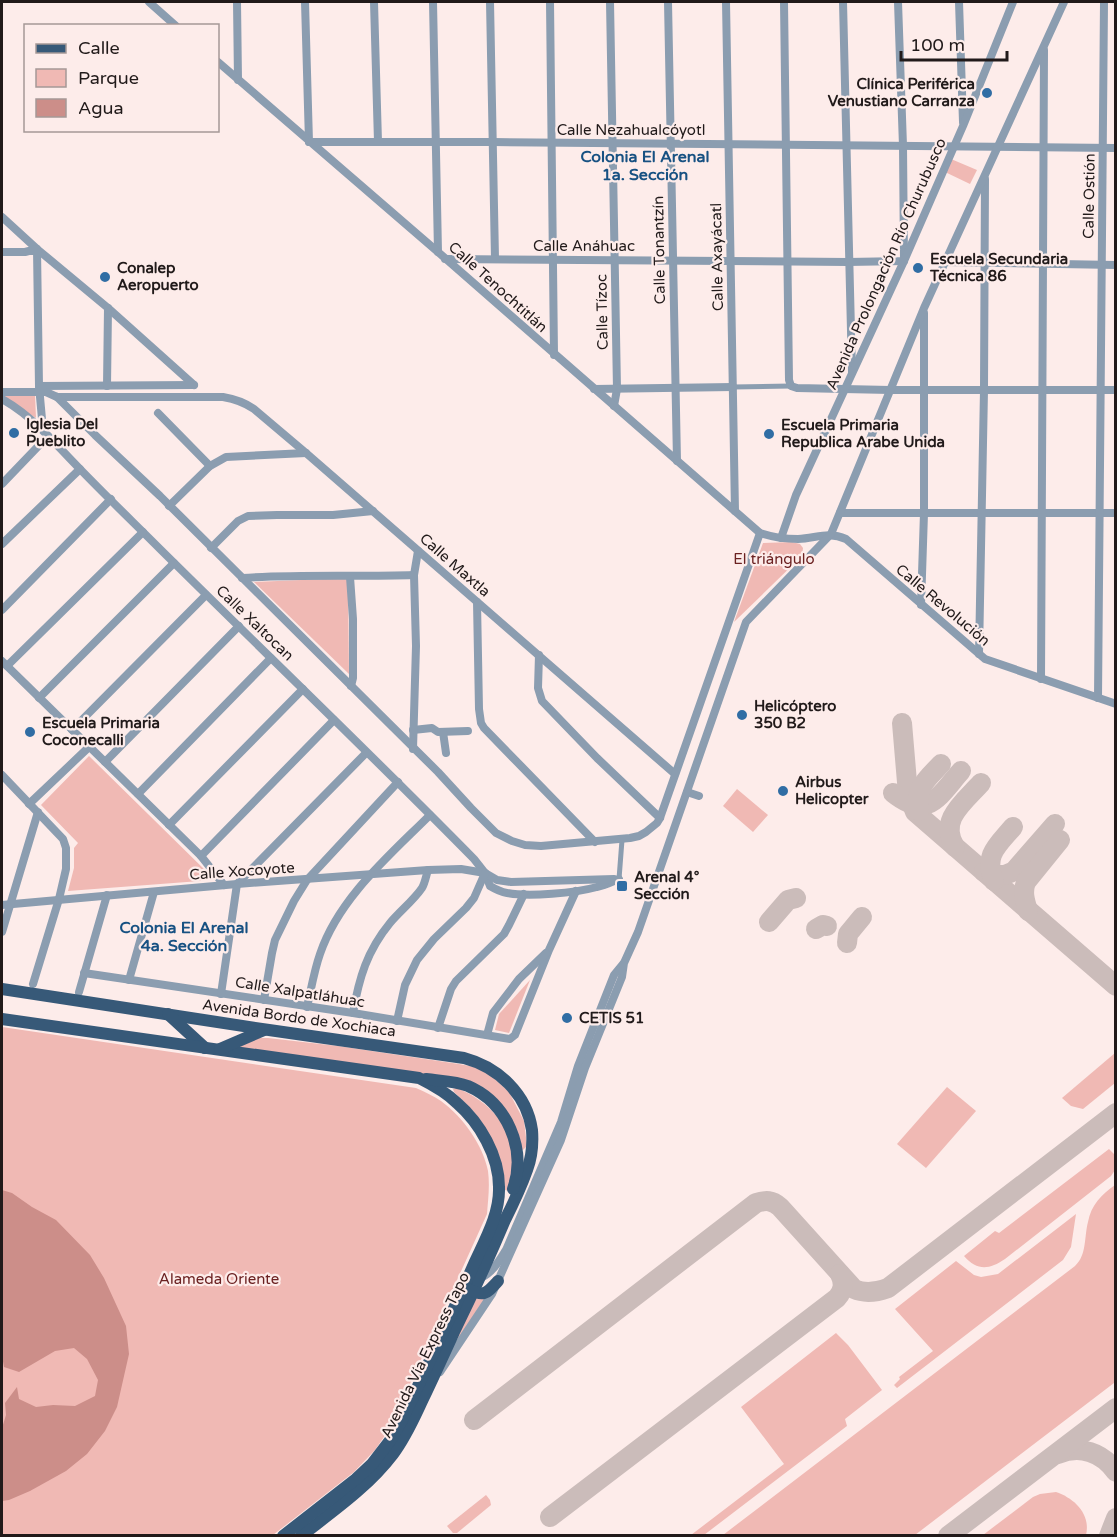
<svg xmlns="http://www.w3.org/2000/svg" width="1117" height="1537" font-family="'Varela Round',sans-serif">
  <rect width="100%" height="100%" fill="#fdecea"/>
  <!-- green -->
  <g fill="#f0b9b4">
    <polygon points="951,159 977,170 970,184 945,172"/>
    <polygon points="2,395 35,395 36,418 2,397"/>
    <polygon points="792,542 800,544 803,548 802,556 734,622 763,543"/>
    <polygon points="348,578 349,674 254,582"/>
    <polygon points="89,756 208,873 200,881 68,891 74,868 74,848 78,843 41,805"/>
    <polygon points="737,789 768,815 753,832 723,806"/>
    <polygon points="530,980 509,1033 495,1030 499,1014"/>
    <path d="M 2,1027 L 416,1088 C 425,1092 434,1096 441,1101 C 463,1117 483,1145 488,1171 C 490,1186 488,1200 487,1214 L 390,1428 L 375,1450 L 354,1472 L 273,1535 L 2,1535 Z"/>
    <polygon points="259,1038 268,1038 338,1046 459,1064 475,1067 486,1071 509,1092 524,1121 527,1146 523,1150 521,1149 486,1092 242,1049 240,1046"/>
    <polygon points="1115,1053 1115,1083 1083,1109 1071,1106 1062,1098"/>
    <polygon points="947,1087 976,1111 926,1168 897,1144"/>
    <path d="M 456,1088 C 482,1097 507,1120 513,1148 C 515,1159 510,1179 509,1191 L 505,1190 C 502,1163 492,1133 474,1112 C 468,1105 461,1099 454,1092 L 453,1089 Z"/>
    <path d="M 1109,1149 L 1115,1155 L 1115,1170 L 1111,1176 L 1005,1259 C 989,1270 977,1271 964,1256 L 995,1231 L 999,1233 Z"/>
    <path d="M 1115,1185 L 1116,1381 L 1114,1383 L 915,1535 L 723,1535 L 1075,1266 C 1087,1255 1084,1237 1088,1222 C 1091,1205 1102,1194 1115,1185 Z"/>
    <polygon points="1076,1214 1071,1247 1063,1260 897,1388 894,1385 900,1379 899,1377 933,1351 895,1309 956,1261 974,1275 981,1277 998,1274"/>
    <polygon points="474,1298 486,1298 459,1338 457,1338"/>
    <polygon points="836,1333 848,1345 882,1390 845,1419 847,1426 704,1535 691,1535 784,1464 741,1407"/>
    <path d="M 1056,1492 C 1074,1498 1091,1514 1086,1535 L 983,1535 L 1033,1497 L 1040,1494 Z"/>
    <polygon points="486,1495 490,1500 491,1505 457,1533 453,1533 447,1526"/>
  </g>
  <!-- water -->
  <polygon fill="#cc8e89" points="2,1190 12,1193 32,1207 56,1220 90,1255 104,1278 126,1326 129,1354 117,1407 105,1431 87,1454 66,1471 30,1491 9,1500 2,1501 2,1428 6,1415 5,1403 17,1387 19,1399 36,1407 53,1405 75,1406 95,1396 98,1380 87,1359 74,1348 55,1351 19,1372 4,1367 2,1356"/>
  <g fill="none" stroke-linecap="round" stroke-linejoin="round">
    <!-- taxiway -->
    <g stroke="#cbbcba" stroke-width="20">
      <polyline points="902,723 908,794 915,812 1116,986"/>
      <path d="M 893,793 C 928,821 939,796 961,771"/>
      <path d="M 919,811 C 915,787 926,780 941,764"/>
      <path d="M 955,847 C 938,820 964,802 981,783"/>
      <path d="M 984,872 C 994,876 1004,877 1014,871 L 1055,824"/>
      <path d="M 994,881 C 983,855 998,845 1013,827"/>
      <path d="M 1028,911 C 1025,901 1022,892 1026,882 L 1060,840"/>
      <polyline points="769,922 788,900 796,898"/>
      <polyline points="816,929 823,925 827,926"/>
      <polyline points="847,943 848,934 862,917"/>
      <path d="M 474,1420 L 756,1203 C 766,1200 772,1200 780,1207 L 854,1289 C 865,1294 877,1292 888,1288 L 1116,1113"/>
      <path d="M 1058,1454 C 1080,1445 1102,1452 1116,1472"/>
      <path d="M 550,1517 L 837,1298 C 844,1290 844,1283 840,1274"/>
      <polyline points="948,1536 1116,1408"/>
      <polyline points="1109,1536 1116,1518"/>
    </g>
    <!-- pedestrian -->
    <g stroke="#8b9db0" stroke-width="5">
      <polyline points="733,387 791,386"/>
      <polyline points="619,879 622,840"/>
    </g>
    <!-- minor -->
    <g stroke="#8b9db0" stroke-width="8">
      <polyline points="149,2 176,26"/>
      <polyline points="237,2 238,80"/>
      <polyline points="305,2 309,142"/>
      <polyline points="374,2 378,142"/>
      <polyline points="433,2 438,252"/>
      <polyline points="490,2 495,258"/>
      <polyline points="550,2 554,355"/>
      <polyline points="610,2 617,389 614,406"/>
      <polyline points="668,2 677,461"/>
      <polyline points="726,2 735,511"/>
      <polyline points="784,2 789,380 791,386 797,388 890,390 1116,390"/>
      <polyline points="843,2 852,372"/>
      <polyline points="959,2 963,122"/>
      <path d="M 218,62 L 438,252 L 760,533 C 772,537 785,539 798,539 C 817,538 828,531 846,539 L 985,659 L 1116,704"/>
      <polyline points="309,142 493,142 1116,148"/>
      <polyline points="2,217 37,249 108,308 194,385"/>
      <polyline points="2,252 25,252 37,249 39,386 43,430"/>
      <polyline points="445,259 848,262 904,261 903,146 898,2"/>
      <polyline points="945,262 1116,265"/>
      <polyline points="39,386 194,385"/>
      <polyline points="107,386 108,308"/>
      <polyline points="594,389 733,387"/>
      <path d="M 2,392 L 46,392 L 57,397 L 223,397 C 235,399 244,402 254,409 L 306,453 L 675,774"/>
      <polyline points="57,397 95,435 160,496 438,772 471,808 496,833 512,841 525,845 541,846 630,838 639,836 646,832 657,823 660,818 760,533"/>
      <path d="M 2,399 C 16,407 29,417 41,429 C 54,441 66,455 79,468 C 105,495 133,522 160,549 C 264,652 371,754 474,859 L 485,873 L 490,886 C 495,889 501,892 507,893 C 529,897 575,893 597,887 C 604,886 612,882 619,879"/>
      <polyline points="158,413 210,466"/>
      <polyline points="2,484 48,436"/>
      <polyline points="169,506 210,466 226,457 306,453"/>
      <polyline points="840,513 1116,513"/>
      <polyline points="781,538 796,495 904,261 963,126 1013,2"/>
      <polyline points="2,544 80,469"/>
      <polyline points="211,548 238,521 248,516 277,515 333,515 373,511"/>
      <polyline points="350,577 353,619 353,678 351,686"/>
      <path d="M 242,578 C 300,574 357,577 414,575"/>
      <polyline points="477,602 479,709 481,723 484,728 595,842"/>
      <polyline points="921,605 924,513 924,313"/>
      <polyline points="2,610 111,499"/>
      <polyline points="979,654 984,390 985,179"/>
      <polyline points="539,655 538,688 542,701 597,758 660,818"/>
      <polyline points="2,661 201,856 224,885"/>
      <polyline points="7,666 143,532"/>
      <polyline points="1041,679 1044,50"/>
      <polyline points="39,698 174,563"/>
      <polyline points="1098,698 1104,2"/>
      <polyline points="72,730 206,595"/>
      <polyline points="413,730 432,728 438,732 468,731"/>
      <polyline points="443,732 446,753"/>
      <polyline points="413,749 416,646 414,575 418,551"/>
      <polyline points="105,762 239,626"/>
      <polyline points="2,775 63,839 66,848 66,869 59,899 33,984"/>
      <polyline points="687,792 699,796"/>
      <polyline points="138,794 271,658"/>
      <polyline points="29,804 89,747"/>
      <polyline points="169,825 303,689"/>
      <polyline points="201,856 334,720"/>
      <polyline points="2,905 237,884 428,870 461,869 485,873 497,880 511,882 614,879"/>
      <polyline points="2,932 38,812"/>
      <polyline points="84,973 353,1013 510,1039 515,1035 549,950 576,891"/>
      <polyline points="129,980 154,892"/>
      <polyline points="79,992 107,895"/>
      <polyline points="221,994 237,884 366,753"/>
      <polyline points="264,1000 272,953 275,940 294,901 307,880 398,782"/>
      <path d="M 307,1007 C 311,990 314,971 320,954 C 339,898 389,856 430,815"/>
      <path d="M 353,1013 C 359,978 367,951 390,923 C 400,911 413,901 422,888 C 425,883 426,876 428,870"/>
      <polyline points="397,1021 405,985 417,960 434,939 466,908 474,898 485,873"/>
      <polyline points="438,1028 451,989 456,981 504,934 509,925 524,894"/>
      <polyline points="487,1035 493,1013 519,979 546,953"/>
      <path d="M 481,1278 C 493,1272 499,1261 506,1250 L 561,1122 L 578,1066 L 614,975 L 623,964"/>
      <polyline points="440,1372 492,1294 561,1140 585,1068 622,977 624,963 638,932 746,622 831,534 924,308 1064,2"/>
    </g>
    <!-- primary -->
    <g stroke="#375978" stroke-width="12">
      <path d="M 2,989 L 269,1030 L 464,1058 C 498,1067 527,1094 532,1130 C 533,1143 532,1157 527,1170 C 521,1187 513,1204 505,1220 C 489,1258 472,1295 454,1332 C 444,1354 434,1376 423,1399 C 414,1418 406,1437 393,1454 C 368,1487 333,1511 301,1536"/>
      <polyline points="168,1014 205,1048"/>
      <path d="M 2,1019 L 419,1078 C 433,1085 446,1092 457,1103 C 480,1123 499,1156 499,1187 C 500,1214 485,1240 474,1264 C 451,1316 427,1367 403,1418 L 392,1438 L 372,1464 L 356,1479 L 283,1536"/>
      <polyline points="220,1049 264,1030"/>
      <path d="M 426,1079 C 440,1081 455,1081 468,1086 C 507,1103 527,1149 513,1189"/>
      <path d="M 468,1289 C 484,1297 486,1294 498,1281"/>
    </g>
  </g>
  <!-- markers -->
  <g fill="#306da4" stroke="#fdecea" stroke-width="2">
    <circle cx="987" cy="93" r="6"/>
    <circle cx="918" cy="268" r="6"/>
    <circle cx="105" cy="277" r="6"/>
    <circle cx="14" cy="433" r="6"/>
    <circle cx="769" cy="434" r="6"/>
    <circle cx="742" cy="715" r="6"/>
    <circle cx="30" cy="732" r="6"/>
    <circle cx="783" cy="791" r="6"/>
    <rect x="616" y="880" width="12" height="12" rx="3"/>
    <circle cx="567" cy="1018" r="6"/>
  </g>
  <g text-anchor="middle" stroke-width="4.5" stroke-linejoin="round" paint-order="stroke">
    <!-- poi labels -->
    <g font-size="15" font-weight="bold" fill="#211a1a" stroke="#fdecea" text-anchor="start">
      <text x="975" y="89" text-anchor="end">Clínica Periférica<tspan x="975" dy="17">Venustiano Carranza</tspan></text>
      <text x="930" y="264">Escuela Secundaria<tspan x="930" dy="17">Técnica 86</tspan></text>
      <text x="117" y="273">Conalep<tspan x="117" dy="17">Aeropuerto</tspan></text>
      <text x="26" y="429">Iglesia Del<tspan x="26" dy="17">Pueblito</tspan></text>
      <text x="781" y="430">Escuela Primaria<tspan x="781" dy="17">Republica Arabe Unida</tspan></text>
      <text x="754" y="711">Helicóptero<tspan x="754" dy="17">350 B2</tspan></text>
      <text x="42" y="728">Escuela Primaria<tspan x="42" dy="17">Coconecalli</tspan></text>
      <text x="795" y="787">Airbus<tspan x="795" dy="17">Helicopter</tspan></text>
      <text x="634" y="882">Arenal 4°<tspan x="634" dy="17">Sección</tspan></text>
      <text x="579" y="1023">CETIS 51</text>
    </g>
    <!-- street labels -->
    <g font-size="15" fill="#211a1a" stroke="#fdecea">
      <text x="631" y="135">Calle Nezahualcóyotl</text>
      <text transform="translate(1089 196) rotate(-89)" y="5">Calle Ostión</text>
      <text x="584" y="251">Calle Anáhuac</text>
      <text transform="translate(659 250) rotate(-91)" y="5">Calle Tonantzín</text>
      <text transform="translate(717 257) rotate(-91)" y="5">Calle Axayácatl</text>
      <text transform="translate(886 264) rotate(-66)" y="5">Avenida Prolongación Río Churubusco</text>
      <text transform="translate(498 287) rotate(42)" y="5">Calle Tenochtitlán</text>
      <text transform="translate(602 312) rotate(-91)" y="5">Calle Tízoc</text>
      <text transform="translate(455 565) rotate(41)" y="5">Calle Maxtla</text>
      <text transform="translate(943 605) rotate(40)" y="5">Calle Revolución</text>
      <text transform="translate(255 623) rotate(44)" y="5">Calle Xaltocan</text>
      <text transform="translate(242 871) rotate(-4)" y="5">Calle Xocoyote</text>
      <text transform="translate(300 992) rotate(9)" y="5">Calle Xalpatláhuac</text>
      <text transform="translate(299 1018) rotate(8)" y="5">Avenida Bordo de Xochiaca</text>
      <text transform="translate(425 1355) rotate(-64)" y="5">Avenida Vía Express Tapo</text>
    </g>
    <!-- park labels -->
    <g font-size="15" fill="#6b2121" stroke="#fdecea">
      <text x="774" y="564">El triángulo</text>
      <text x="219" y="1284">Alameda Oriente</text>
    </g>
    <!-- neighbourhood labels -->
    <g font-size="16" font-weight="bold" fill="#175182" stroke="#fdecea">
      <text x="645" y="162">Colonia El Arenal<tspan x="645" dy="18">1a. Sección</tspan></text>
      <text x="184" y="933">Colonia El Arenal<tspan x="184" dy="18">4a. Sección</tspan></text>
    </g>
  </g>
  <!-- border -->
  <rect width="1117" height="1537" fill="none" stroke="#211a1a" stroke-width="6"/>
  <!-- legend -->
  <rect x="24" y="24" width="195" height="108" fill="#fdecea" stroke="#a59897" stroke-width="1.5"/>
  <rect x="36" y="44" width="30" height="9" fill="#375978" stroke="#a59897" stroke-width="1.5"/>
  <text x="78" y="54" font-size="18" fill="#211a1a">Calle</text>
  <rect x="36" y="69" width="30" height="18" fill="#f0b9b4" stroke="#a59897" stroke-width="1.5"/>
  <text x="78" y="84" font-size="18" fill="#211a1a">Parque</text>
  <rect x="36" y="99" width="30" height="18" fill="#cc8e89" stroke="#a59897" stroke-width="1.5"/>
  <text x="78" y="114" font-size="18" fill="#211a1a">Agua</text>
  <!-- scale -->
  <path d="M901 51v9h106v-9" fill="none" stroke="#211a1a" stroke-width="3"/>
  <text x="910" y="51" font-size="18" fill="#211a1a" stroke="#fdecea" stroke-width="4.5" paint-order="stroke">100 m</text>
</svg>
